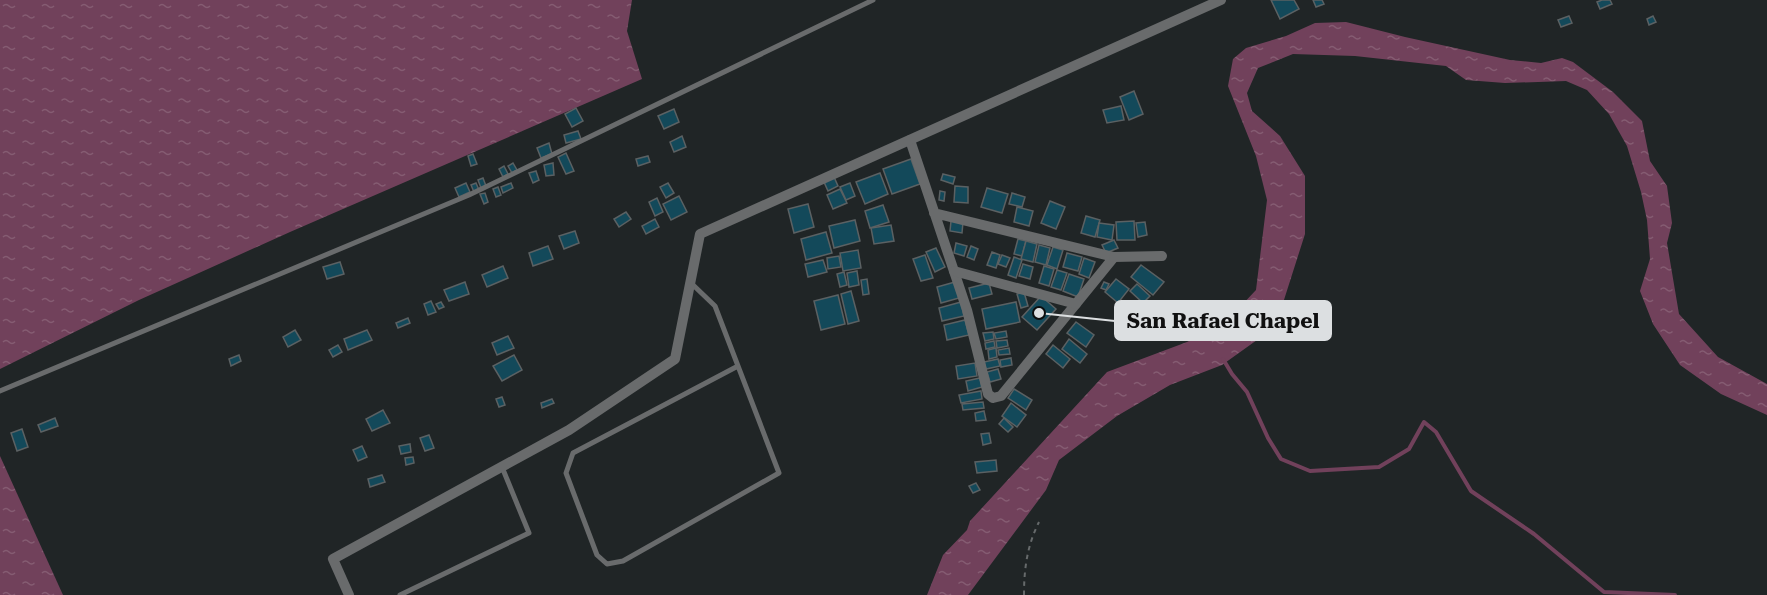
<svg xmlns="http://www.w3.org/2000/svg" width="1767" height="595" font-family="'Roboto Serif',serif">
  <defs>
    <pattern id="water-ripples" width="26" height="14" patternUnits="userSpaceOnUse" patternTransform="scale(1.5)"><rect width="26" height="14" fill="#71415b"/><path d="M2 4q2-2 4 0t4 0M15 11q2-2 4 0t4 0" fill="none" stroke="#855c72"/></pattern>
  </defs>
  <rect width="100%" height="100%" fill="#202526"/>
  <!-- water -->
  <g fill="url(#water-ripples)">
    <polygon points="0,0 632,0 627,31 642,79 290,232 139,300 0,369"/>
    <polygon points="1346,22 1405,37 1510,60 1541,63 1562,58 1573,62 1613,92 1642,121 1650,161 1667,186 1672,223 1667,243 1679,314 1718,357 1767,384 1767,415 1721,394 1680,365 1653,324 1640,291 1650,259 1647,220 1641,192 1627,146 1609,114 1587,90 1566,81 1505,83 1466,80 1446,66 1355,56 1293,54 1258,68 1247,93 1252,111 1280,136 1305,176 1305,234 1283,303 1257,340 1222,365 1170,385 1117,416 1059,460 1046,490 968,595 927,595 943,555 967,530 970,521 1107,372 1187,342 1226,322 1256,290 1267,200 1256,156 1228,86 1233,59 1246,48 1286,36 1315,23"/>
    <polygon points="0,456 63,595 0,595"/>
  </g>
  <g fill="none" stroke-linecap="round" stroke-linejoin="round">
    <!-- stream -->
    <polyline stroke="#71415b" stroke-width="4" points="1223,359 1232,374 1247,392 1268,438 1281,459 1310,471 1379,467 1409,449 1424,422 1436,432 1471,491 1534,534 1604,592 1675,595"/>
  </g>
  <!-- building -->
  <g fill="#13495a" stroke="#5b6163" stroke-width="1.5">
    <polygon points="1271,0 1294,0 1299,9 1280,19"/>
    <polygon points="1313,0 1322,0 1324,4 1316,7"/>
    <polygon points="1602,0 1610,0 1612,4 1600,9 1597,2"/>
    <polygon points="1569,16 1572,23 1561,27 1558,20"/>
    <polygon points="1653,16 1656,22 1649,25 1647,19"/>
    <polygon points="1134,91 1143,114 1129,120 1120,97"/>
    <polygon points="1121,106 1124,120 1107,123 1103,110"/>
    <polygon points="576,108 583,121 572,127 565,114"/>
    <polygon points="674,109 679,122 664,129 658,116"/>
    <polygon points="578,131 581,139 566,143 564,135"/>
    <polygon points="682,136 686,147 674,152 670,142"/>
    <polygon points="549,143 552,154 541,158 537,148"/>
    <polygon points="566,153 574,171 566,174 558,157"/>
    <polygon points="473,154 477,164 471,166 468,156"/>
    <polygon points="648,156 650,162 638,166 636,159"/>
    <polygon points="911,159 920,184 892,194 883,169"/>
    <polygon points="513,163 517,170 512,173 508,166"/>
    <polygon points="553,163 554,175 546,176 544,165"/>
    <polygon points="504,166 508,174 503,177 499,169"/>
    <polygon points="536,171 539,180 533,183 529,173"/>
    <polygon points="880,173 888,194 865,204 856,182"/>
    <polygon points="943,174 955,177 953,184 941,180"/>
    <polygon points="834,177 838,186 828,191 824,182"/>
    <polygon points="483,178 486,186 481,188 478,180"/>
    <polygon points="466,183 470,192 459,197 455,188"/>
    <polygon points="476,183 479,190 474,192 471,185"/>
    <polygon points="511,183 513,188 503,193 501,187"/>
    <polygon points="668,183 674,193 666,198 660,187"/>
    <polygon points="850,183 855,196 846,200 840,187"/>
    <polygon points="955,186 968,187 968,203 954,202"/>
    <polygon points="498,187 501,195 496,197 493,189"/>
    <polygon points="987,188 1008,194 1002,213 981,207"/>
    <polygon points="840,189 847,203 833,209 827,195"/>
    <polygon points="940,191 945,192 944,201 939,200"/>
    <polygon points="485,193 488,202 484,204 480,194"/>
    <polygon points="1012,193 1025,197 1022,207 1009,204"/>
    <polygon points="679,196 687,212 671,220 663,204"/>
    <polygon points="657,198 663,212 655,216 649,202"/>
    <polygon points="1050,201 1065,207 1056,229 1041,223"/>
    <polygon points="808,204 814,227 794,233 788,209"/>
    <polygon points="883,205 889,222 870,228 865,211"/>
    <polygon points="1017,207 1033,211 1029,226 1014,222"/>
    <polygon points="626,212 631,219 619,227 614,219"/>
    <polygon points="1086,216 1100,220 1095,237 1081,233"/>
    <polygon points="655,219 659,227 646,234 642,226"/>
    <polygon points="855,220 860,241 834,248 829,226"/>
    <polygon points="951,221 963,222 962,233 950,231"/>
    <polygon points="1134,221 1135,240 1117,240 1116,222"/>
    <polygon points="1145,222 1147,235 1138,237 1136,223"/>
    <polygon points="1099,223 1114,225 1112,240 1097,237"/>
    <polygon points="891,225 894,241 874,244 871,228"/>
    <polygon points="575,231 579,243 564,249 559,236"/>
    <polygon points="826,232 832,253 806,260 801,239"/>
    <polygon points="1018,239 1026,241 1022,256 1014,254"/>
    <polygon points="1114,240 1118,248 1106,253 1102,245"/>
    <polygon points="1026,241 1037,244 1033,262 1021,259"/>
    <polygon points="956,243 967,246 964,256 954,253"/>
    <polygon points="1039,245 1050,248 1046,265 1035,262"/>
    <polygon points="548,246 553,259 533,266 529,253"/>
    <polygon points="971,246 978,249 974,260 967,257"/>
    <polygon points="1053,247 1063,250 1057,269 1047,265"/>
    <polygon points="936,248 945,267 935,272 926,252"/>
    <polygon points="858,250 861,268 843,271 840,253"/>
    <polygon points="992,252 1000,255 996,268 987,265"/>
    <polygon points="1067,253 1082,257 1078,271 1063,267"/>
    <polygon points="925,255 933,278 921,281 913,259"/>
    <polygon points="1002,255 1010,258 1006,267 998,264"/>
    <polygon points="839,256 841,267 828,269 827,258"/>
    <polygon points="1014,257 1022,260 1016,278 1008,275"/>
    <polygon points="1084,258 1095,262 1089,278 1079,274"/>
    <polygon points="823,260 827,272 808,277 805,264"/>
    <polygon points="340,262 344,274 327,279 323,267"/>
    <polygon points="1023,264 1033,267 1030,279 1019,276"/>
    <polygon points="1141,265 1164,282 1153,295 1131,277"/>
    <polygon points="503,266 508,278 487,287 482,275"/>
    <polygon points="1044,266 1054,269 1049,286 1039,283"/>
    <polygon points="1057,270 1067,273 1061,290 1051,287"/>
    <polygon points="857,271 859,285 849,287 847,273"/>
    <polygon points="844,272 847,285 840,287 837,274"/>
    <polygon points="1069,274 1084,279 1078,297 1063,291"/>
    <polygon points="867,279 869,294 863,295 861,280"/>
    <polygon points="1116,279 1129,289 1118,303 1105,292"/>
    <polygon points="465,282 469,294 449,301 444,290"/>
    <polygon points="955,282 959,298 941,303 937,287"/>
    <polygon points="1104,282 1109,284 1106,290 1101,288"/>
    <polygon points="989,283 992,294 972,299 969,288"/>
    <polygon points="1137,284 1150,296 1143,303 1130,291"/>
    <polygon points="851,291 859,321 848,324 841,294"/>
    <polygon points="1024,292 1028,306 1021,308 1017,294"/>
    <polygon points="838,295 845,324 821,330 814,301"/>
    <polygon points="1041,296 1056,309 1037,330 1022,317"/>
    <polygon points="431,301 436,312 428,315 424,304"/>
    <polygon points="441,302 444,307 439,309 436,304"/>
    <polygon points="961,302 964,316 942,321 939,308"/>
    <polygon points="1016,302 1020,322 986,329 982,309"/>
    <polygon points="408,318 410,323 398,328 396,323"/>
    <polygon points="965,320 969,335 947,340 944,325"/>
    <polygon points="1076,322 1094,335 1086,347 1067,333"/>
    <polygon points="295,330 301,340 288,347 283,337"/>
    <polygon points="367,330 372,340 348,350 344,339"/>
    <polygon points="1006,331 1007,337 996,339 994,333"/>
    <polygon points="993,332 994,339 985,341 983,333"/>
    <polygon points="508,336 514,348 497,355 492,343"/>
    <polygon points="1069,339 1087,354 1080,363 1062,349"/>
    <polygon points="1007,340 1008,346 997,348 996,341"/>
    <polygon points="994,341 995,347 986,349 985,343"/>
    <polygon points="338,345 342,352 333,357 329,350"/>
    <polygon points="1053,345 1070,359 1063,368 1046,354"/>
    <polygon points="996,348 997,357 989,359 988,350"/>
    <polygon points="1009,348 1010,354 999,355 998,350"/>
    <polygon points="239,355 241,361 231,366 229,359"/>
    <polygon points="514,355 522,370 502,381 493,366"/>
    <polygon points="1011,358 1012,365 1001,367 1000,360"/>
    <polygon points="998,359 1000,366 986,369 984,362"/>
    <polygon points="975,363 977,376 958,379 956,366"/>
    <polygon points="998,369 1001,379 990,382 987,372"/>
    <polygon points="980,378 982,387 968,391 966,381"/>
    <polygon points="1014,389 1032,400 1026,410 1008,398"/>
    <polygon points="981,391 982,399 961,403 959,395"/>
    <polygon points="502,397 505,405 499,407 496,399"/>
    <polygon points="552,399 554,403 542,408 541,403"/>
    <polygon points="983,402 984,408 963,410 962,404"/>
    <polygon points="1011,403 1026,415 1017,427 1002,416"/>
    <polygon points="383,410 390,423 372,431 366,419"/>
    <polygon points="984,411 986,420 976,421 975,413"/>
    <polygon points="55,418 58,426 41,432 38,425"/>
    <polygon points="1004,418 1013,427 1008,432 999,424"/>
    <polygon points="22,429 28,447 17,451 11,433"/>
    <polygon points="989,433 991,443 983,445 981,434"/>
    <polygon points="429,435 434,448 425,451 420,438"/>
    <polygon points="410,444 411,452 401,454 399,446"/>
    <polygon points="362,446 367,457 358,461 353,450"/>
    <polygon points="413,457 414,463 406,465 405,458"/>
    <polygon points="996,460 997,471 977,473 975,462"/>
    <polygon points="382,475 385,482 370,487 368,479"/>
    <polygon points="976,483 980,490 973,493 969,486"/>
  </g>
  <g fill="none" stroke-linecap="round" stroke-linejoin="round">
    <!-- path -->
    <path stroke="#666a6b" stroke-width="2" stroke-dasharray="4.5 4.5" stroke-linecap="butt" d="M 1024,595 C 1024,569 1027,546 1039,522"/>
    <!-- lane -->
    <g stroke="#696b6c" stroke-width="5">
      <polyline points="691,283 715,306 779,473 623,561 607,564 597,555 566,473 573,453 738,366"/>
      <polyline points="0,391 469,195 873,0"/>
      <polyline points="400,595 529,533 502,467"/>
    </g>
    <!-- street -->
    <g stroke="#696b6c" stroke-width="10">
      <polyline points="910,140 967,310 988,394 993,398 1001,396 1114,257 934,213"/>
      <polyline points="1114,257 1162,256"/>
      <polyline points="954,271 1076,304"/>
      <polyline points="349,595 333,559 569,430 675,359 700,234 1221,0"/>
    </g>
  </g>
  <!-- callouts -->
  <path fill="none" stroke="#dcdfe1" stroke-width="2" d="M1039 313L1115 321"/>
  <circle fill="#dcdfe1" stroke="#0c0e0e" stroke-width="2" cx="1039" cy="313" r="6"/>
  <rect fill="#dcdfe1" stroke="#dcdfe1" stroke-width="2" x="1115" y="301" width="216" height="39" rx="6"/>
  <g font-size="21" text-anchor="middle" font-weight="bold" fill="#111">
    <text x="1223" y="328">San Rafael Chapel</text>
  </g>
</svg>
